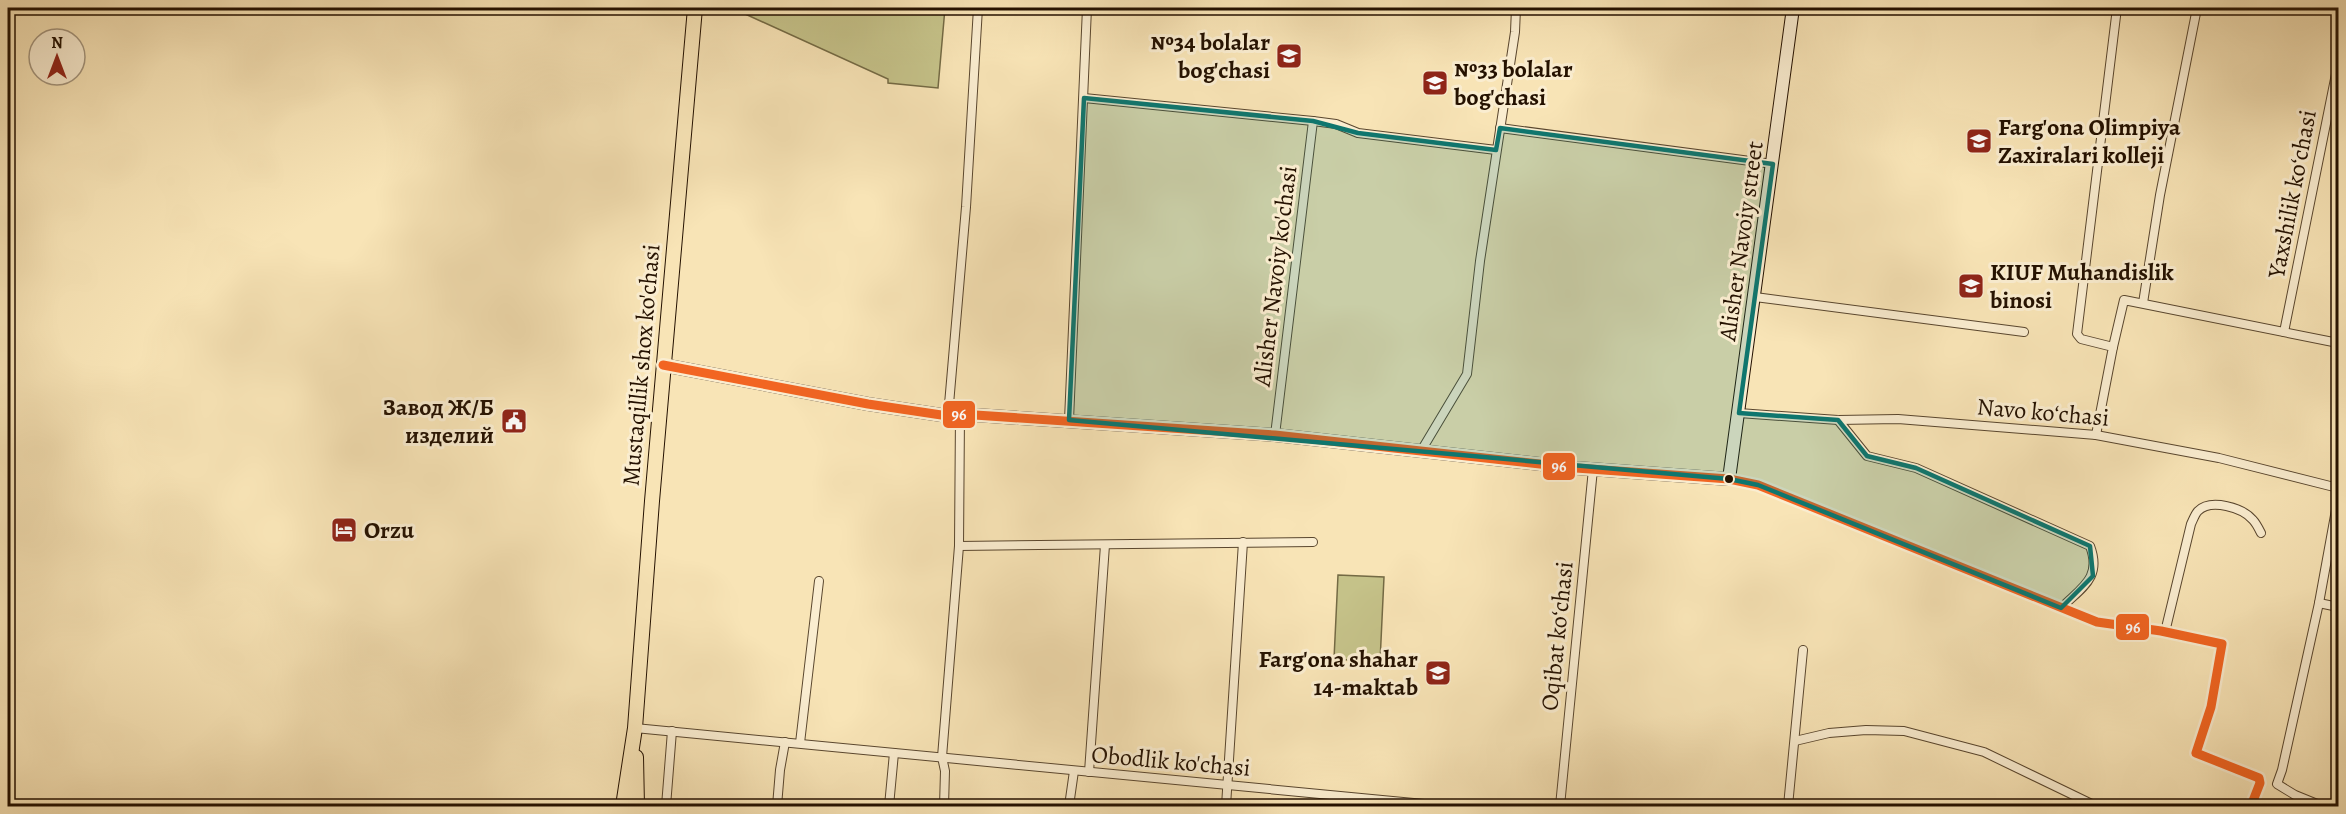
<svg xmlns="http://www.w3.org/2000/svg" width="2346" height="814" font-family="Alegreya,serif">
  <rect width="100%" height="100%" fill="#f8e4b6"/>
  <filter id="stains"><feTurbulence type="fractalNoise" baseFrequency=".00333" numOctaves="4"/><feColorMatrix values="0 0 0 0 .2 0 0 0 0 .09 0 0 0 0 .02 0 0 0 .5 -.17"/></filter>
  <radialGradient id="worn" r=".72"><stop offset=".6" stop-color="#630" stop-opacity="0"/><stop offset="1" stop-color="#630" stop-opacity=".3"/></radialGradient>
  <!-- green -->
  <g fill="#c5c289" stroke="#746a44" stroke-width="1.5">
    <polygon points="732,8 945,8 938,88 888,83 888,79"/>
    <polygon points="1338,575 1384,577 1380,662 1334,659"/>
  </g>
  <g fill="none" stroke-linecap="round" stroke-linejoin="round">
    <defs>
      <g id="street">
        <polyline points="1084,98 1313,121 1336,124 1358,133 1496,150"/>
        <polyline points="1500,128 1773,164"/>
        <polyline points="1755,297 2024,332"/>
        <polyline points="2143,303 2160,195 2197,8"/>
        <polyline points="2284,332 2338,64"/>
        <polyline points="2113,347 2124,300 2338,343"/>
        <polyline points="1739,413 1838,420 1898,419 2096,435 2219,458 2338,488"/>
        <polyline points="948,416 966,207 978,8"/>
        <polyline points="1069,420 1087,8"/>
        <path d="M 1838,420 L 1867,456 L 1916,468 L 2090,546 C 2102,578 2082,587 2061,608"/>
        <polyline points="1275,435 1313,121"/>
        <polyline points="2096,435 2113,347 2081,339 2077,334 2117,8"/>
        <polyline points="1421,451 1467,374 1480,261 1515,32 1516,8"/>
        <polyline points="1729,479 1758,485 2097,622 2161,631 2222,644 2211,707 2196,753 2259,778 2260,783 2251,806"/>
        <polyline points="959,546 1313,542"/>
        <polyline points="2319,603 2338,607"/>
        <path d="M 2165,632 L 2191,524 C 2193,520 2195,514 2198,511 C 2211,498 2243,508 2253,520 C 2256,523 2259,529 2261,533"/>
        <polyline points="635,728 1445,806"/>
        <polyline points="1795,741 1829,733 1866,730 1904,731 1984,752 2096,806"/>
        <polyline points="800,743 819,581"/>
        <polyline points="1089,772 1105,545"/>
        <polyline points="666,806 672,731"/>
        <polyline points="777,806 780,770 785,742"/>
        <polyline points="889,806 894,753"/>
        <polyline points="944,806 945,771 942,757 959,546 960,414"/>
        <polyline points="1069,806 1074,771"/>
        <polyline points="1226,806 1243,542"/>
        <polyline points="1560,806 1593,469"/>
        <polyline points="1788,806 1803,650"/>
        <polyline points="2322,806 2295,795 2277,784 2282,770 2319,603 2338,499"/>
      </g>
      <polyline id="secondary" points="663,365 868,404 948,416 960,414 1275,435 1576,468 1729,479 1793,8"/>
      <g id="primary">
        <polyline points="636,757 637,806"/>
        <polyline points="623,806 635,728 652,501 695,8"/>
      </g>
    </defs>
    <!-- street casing -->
    <use href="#street" stroke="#59462e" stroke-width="10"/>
    <!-- secondary casing -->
    <use href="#secondary" stroke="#241100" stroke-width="14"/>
    <!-- primary casing -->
    <use href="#primary" stroke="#241100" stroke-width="16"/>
    <!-- street -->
    <use href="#street" stroke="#faedd0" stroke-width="8"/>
    <!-- secondary -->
    <use href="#secondary" stroke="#faedd0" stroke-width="12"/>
    <!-- primary -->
    <use href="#primary" stroke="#f8e4b6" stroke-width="14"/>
    <defs>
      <polyline id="bus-1" points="663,365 868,404 948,416 960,414 1275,435 1576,468 1729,479 1758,485 2097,622 2161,631 2222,644 2211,707 2196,753 2259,778 2260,783 2251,806"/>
    </defs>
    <!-- bus-1 casing -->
    <use href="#bus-1" stroke="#faedd0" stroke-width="14"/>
    <!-- bus-1 -->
    <use href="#bus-1" stroke="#f26522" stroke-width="9"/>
  </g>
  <!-- marked area -->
  <path fill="#0f766e" fill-opacity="0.2" stroke="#0f766e" stroke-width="4.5" stroke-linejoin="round" d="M 1084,98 L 1313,121 L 1358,133 L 1496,150 L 1500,128 L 1773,164 L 1739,413 L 1838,420 L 1867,456 L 1916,468 L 2090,546 L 2093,576 L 2061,608 L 1758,485 L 1729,479 L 1069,420 Z"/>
  <!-- icons -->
  <defs>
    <symbol id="school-square" viewBox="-11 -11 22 22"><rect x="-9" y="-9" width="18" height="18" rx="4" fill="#8f2418" stroke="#faedd0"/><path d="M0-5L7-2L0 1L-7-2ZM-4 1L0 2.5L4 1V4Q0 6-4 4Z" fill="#fff"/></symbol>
    <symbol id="university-square" viewBox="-11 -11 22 22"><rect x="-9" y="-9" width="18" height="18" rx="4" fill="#8f2418" stroke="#faedd0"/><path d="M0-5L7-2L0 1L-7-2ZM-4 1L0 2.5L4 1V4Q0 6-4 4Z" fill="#fff"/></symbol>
    <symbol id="civic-square" viewBox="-11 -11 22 22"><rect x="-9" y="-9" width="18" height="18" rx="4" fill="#8f2418" stroke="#faedd0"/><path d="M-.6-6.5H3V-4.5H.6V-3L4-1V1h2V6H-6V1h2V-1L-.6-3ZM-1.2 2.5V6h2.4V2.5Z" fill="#fff"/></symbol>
    <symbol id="hotel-square" viewBox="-11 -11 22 22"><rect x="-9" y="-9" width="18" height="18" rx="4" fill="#8f2418" stroke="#faedd0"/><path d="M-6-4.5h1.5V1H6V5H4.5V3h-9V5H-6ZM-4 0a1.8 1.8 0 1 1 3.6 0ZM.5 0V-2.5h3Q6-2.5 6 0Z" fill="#fff"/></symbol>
  </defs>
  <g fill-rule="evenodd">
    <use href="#school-square" x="1274" y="41" width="30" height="30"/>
    <use href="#school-square" x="1420" y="68" width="30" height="30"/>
    <use href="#university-square" x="1964" y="126" width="30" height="30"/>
    <use href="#university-square" x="1956" y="271" width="30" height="30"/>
    <use href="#civic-square" x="499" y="406" width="30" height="30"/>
    <use href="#hotel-square" x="329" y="515" width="30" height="30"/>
    <use href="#school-square" x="1423" y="658" width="30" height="30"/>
  </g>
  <!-- markers -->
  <circle fill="#241100" stroke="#faedd0" stroke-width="2" cx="1729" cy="479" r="5"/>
  <g text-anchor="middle" stroke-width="6" stroke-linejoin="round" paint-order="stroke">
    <!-- poi labels -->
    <g font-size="24" font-weight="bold" fill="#241100" stroke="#faedd0" text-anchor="start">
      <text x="1270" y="50" text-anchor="end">№34 bolalar<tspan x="1270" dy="28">bog'chasi</tspan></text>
      <text x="1454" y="77">№33 bolalar<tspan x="1454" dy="28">bog'chasi</tspan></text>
      <text x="1998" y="135">Farg'ona Olimpiya<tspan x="1998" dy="28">Zaxiralari kolleji</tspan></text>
      <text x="1990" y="280">KIUF Muhandislik<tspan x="1990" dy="28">binosi</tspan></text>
      <text x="494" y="415" text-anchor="end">Завод Ж/Б<tspan x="494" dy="28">изделий</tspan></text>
      <text x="364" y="538">Orzu</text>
      <text x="1418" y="667" text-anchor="end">Farg'ona shahar<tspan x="1418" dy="28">14-maktab</tspan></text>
    </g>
    <!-- street labels -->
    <g font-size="24" fill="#241100" stroke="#faedd0">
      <text transform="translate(2292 194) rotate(-79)" y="8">Yaxshilik koʻchasi</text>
      <text transform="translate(1741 241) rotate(-82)" y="8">Alisher Navoiy street</text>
      <text transform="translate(1275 276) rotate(-83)" y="8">Alisher Navoiy ko'chasi</text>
      <text transform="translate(641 365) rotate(-85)" y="8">Mustaqillik shox ko'chasi</text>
      <text transform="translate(2043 412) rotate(5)" y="8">Navo koʻchasi</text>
      <text transform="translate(1557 636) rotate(-84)" y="8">Oqibat koʻchasi</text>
      <text transform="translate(1171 761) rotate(5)" y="8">Obodlik ko'chasi</text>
    </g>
  </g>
  <g stroke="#faedd0" stroke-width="2">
    <rect x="942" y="400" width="34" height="29" rx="6" fill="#f26522"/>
    <rect x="1542" y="452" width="34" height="29" rx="6" fill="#f26522"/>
    <rect x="2115" y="613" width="35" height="28" rx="6" fill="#f26522"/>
  </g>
  <g font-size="16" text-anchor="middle" font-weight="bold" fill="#fff">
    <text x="959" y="420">96</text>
    <text x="1559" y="472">96</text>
    <text x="2133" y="633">96</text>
  </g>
  <!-- margin -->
  <rect width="2346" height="814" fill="none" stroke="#f8e4b6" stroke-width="30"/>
  <rect x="9" y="9" width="2328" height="796" fill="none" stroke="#241100" stroke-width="3"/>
  <rect x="15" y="15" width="2316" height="784" fill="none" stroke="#241100" stroke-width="1.5"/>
  <!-- north arrow -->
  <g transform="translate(57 57)"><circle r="28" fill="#faedd0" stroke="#a4957d" stroke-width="1.5"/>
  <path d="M0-4.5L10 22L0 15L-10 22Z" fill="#8f2418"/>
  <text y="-9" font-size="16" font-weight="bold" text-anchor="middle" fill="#241100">N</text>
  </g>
  <rect width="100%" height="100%" filter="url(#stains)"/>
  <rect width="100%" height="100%" fill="url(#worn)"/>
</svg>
